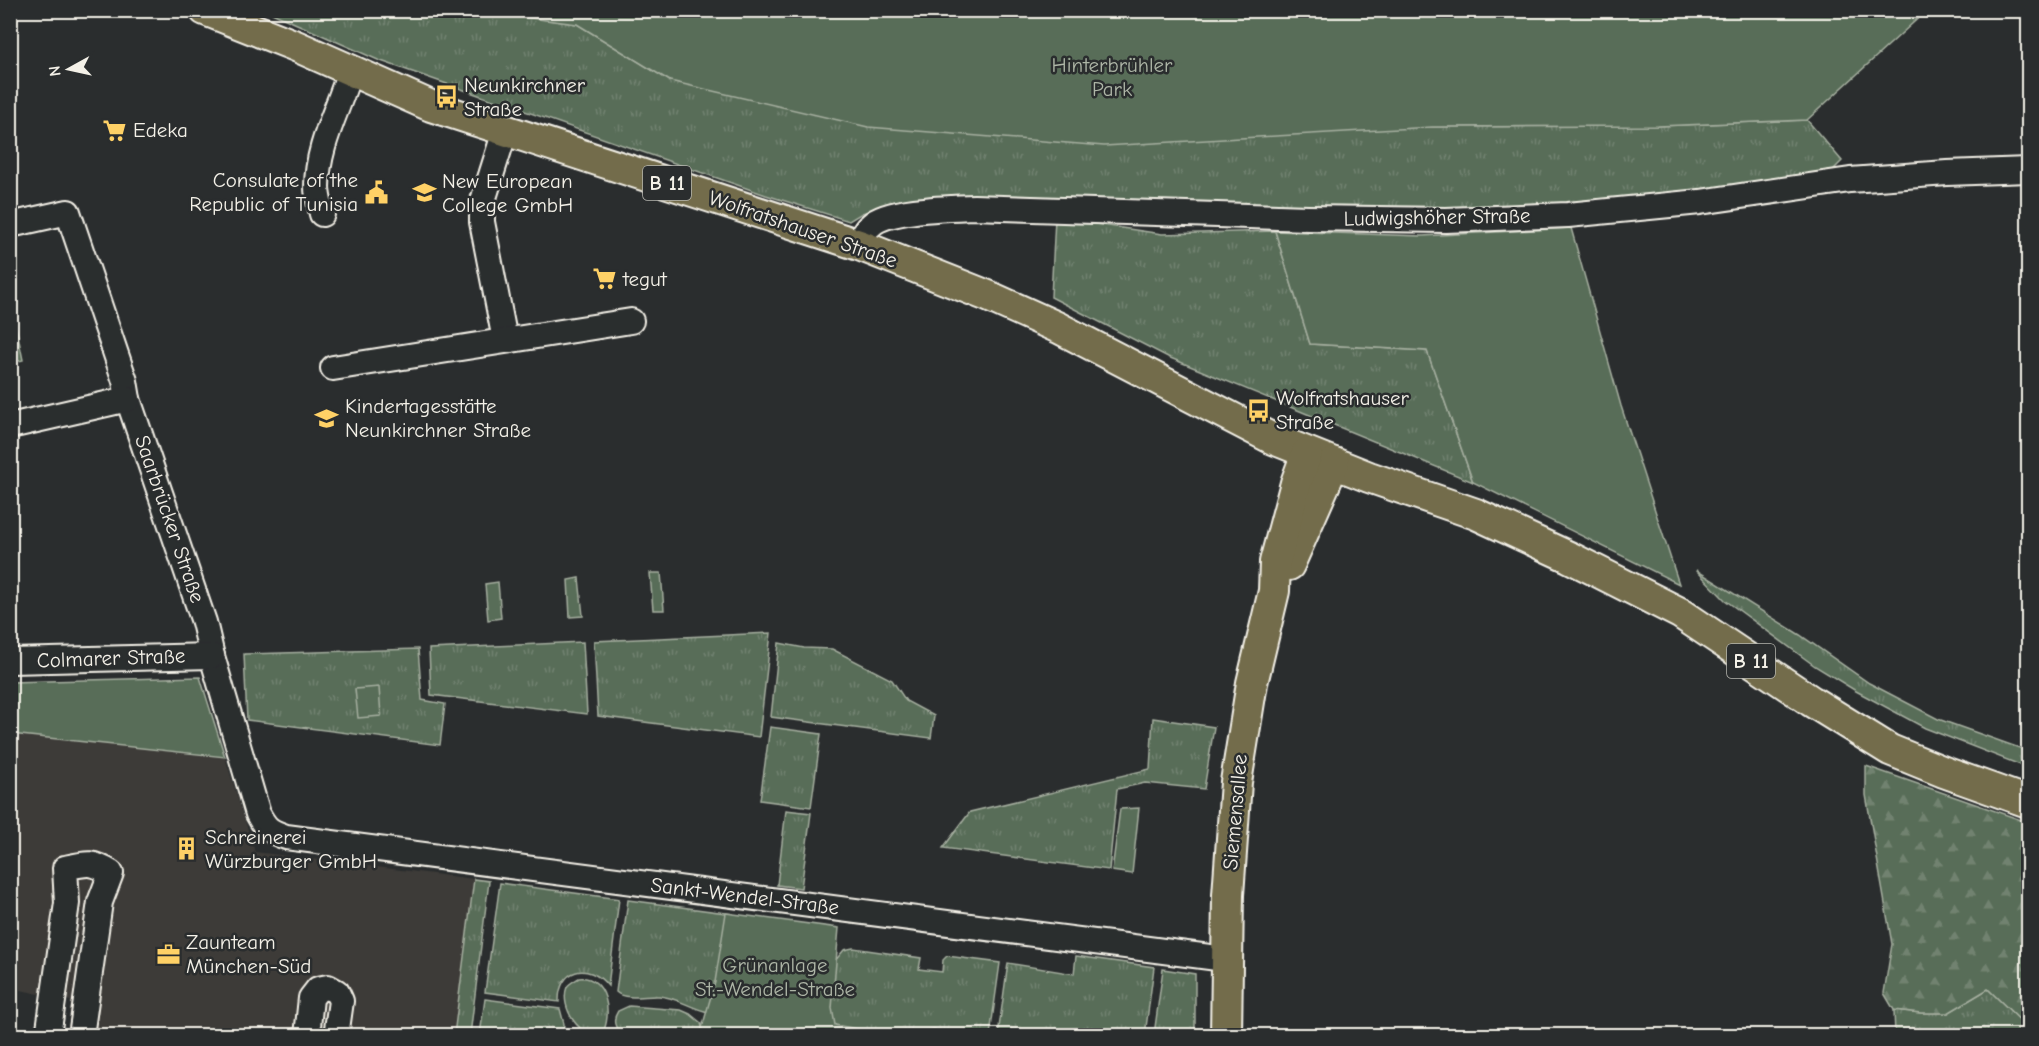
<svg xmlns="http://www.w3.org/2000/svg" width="2039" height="1046" font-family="'Comic Neue',sans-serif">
  <defs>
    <pattern id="grass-tufts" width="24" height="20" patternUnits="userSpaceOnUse" patternTransform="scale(1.5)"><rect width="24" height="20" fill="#586d58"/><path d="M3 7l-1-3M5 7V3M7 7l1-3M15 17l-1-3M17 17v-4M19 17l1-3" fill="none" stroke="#718270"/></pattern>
    <pattern id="forest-firs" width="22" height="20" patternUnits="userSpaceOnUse" patternTransform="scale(1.5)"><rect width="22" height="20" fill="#586d58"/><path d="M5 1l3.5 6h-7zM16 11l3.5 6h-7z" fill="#718270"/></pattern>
  </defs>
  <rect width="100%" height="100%" fill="#2a2d2e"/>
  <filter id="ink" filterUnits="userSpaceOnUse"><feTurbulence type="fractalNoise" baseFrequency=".0167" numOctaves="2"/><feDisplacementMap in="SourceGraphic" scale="12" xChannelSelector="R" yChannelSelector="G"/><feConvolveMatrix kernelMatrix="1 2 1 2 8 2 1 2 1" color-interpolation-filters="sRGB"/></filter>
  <g filter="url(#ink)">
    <!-- built -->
    <polygon fill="#3c3a37" points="11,734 225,757 255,852 474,879 454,1035 67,1035 71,1001 11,988"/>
    <!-- grass -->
    <g fill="url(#grass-tufts)" stroke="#a6afa0" stroke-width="1.5">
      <polygon points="273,10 476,10 577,24 670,81 1432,127 1658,126 1807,120 1842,161 1831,172 1700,191 1569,207 1444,213 877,209 862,213 849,221 766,195 378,60 272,13"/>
      <polygon points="1055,218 1162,234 1275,231 1310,344 1427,351 1473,482 1168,357 1051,297"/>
      <polygon points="1696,570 1800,635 1869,683 1938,719 2028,751 2028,768 1925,728 1856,691 1815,666 1725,600"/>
      <polygon points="771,633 759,737 598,716 594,641"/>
      <polygon points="583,642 587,714 431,695 429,649"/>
      <polygon points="779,643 804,648 832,649 892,680 906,701 934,716 931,738 771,717"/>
      <polygon points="418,649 422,700 445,704 440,745 247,720 244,654"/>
      <polygon points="1153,718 1214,727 1204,789 1145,783 1117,789 1109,870 943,848 970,812 1150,769"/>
      <polygon points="770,727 821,734 811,807 760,800"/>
      <polygon points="786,810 811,813 801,888 777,885"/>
      <polygon points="474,879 489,881 470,1035 454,1035"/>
      <path d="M 500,883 L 619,899 L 608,986 C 588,961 558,969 559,1002 L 485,992 Z"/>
      <path d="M 628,900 L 733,914 L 709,1012 C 691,1009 677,997 659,996 C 646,995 626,1001 616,992 Z"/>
      <polygon points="853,948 921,958 919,969 942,972 943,960 947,956 1000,963 990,1035 953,1035 934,1029 903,1035 883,1035 838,1030 828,1013 834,962 844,950"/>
      <polygon points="1076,956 1154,967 1145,1035 998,1035 1008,963 1074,974"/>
      <polygon points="1163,969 1195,974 1195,1035 1154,1035"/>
      <path d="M 579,978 C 607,975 613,1015 602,1034 C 580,1040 559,1007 567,987 C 569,983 574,981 579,978 Z"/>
      <polygon points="1988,989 2028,1028 2028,1035 1895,1035 1894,1010 1921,1013 1948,1013"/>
      <polygon points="485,999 560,1009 564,1024 563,1035 480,1035"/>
      <path d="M 629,1006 L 681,1010 L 690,1014 L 701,1023 L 704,1035 L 671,1035 L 660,1032 L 646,1035 L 624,1035 C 614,1029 612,1020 618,1011 Z"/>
    </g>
    <!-- forest -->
    <polygon fill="url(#forest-firs)" stroke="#a6afa0" stroke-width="1.5" points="1866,766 2027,822 2028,1028 1988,989 1948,1013 1921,1013 1894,1010 1884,993 1892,944 1866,795"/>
    <!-- green -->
    <g fill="#586d58" stroke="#a6afa0" stroke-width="1.5">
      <polygon points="476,11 1926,11 1807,120 1658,126 1432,127 1104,146 868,127 670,81 577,24"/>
      <polygon points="1571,228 1621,406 1679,584 1473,482 1427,351 1310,344 1275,231 1422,236"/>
      <polygon points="11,302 23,360 11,363 10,363"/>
      <polygon points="650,573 661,573 664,610 653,610"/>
      <polygon points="579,578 583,616 570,617 568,580"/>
      <polygon points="498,582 501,618 488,620 485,584"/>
      <polygon points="200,677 225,757 11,734 11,682"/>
      <polygon points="379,687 381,716 358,718 355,689"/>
      <polygon points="1139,808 1132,874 1112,871 1120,809"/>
      <polygon points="726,913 839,928 832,1008 835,1025 892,1035 700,1035 715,982"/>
    </g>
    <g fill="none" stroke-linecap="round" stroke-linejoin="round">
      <defs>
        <g id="minor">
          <path d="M 322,214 C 320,205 317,196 317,187 C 317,145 339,109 350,70"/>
          <path d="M 10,225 L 68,212 L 125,381 L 128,399 L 204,622 L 212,656 L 258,814 C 266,829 269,831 286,837 L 1225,959"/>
          <path d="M 859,245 C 862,238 864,230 871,225 C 887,209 950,208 974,207 L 1308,218 L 1446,220 L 1568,215 L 1700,202 L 1850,180 L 1947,173 L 2028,170"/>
          <polyline points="505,340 482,222 482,204 505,131"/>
          <polyline points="333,368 631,321"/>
          <polyline points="10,426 128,399"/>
          <polyline points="10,661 212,656"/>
          <path d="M 48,1036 L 67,903 L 65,868 C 87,863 92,861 111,873 L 100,902 L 81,1036"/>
          <polyline points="307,1036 311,998 318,989 328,987 337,992 341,1001 336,1036"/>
        </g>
        <g id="major">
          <polyline points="205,10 296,46 431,106 859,245 988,296 1059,328 1271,438 1369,477 1476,514 1569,557 1680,613 1811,701 1890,750 1944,772 2028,802"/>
          <polyline points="1289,565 1334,463"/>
          <polyline points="1226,1036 1228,895 1236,782 1252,683 1274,591 1275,562 1296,483 1307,453"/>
        </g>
      </defs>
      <!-- minor casing -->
      <use href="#minor" stroke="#f4f1e8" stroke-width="28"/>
      <!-- major casing -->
      <use href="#major" stroke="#f4f1e8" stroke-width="34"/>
      <!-- minor -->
      <use href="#minor" stroke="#2a2d2e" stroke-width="24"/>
      <!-- major -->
      <use href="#major" stroke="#736c4b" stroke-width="30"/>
    </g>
  </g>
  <!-- icons -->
  <defs>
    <symbol id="bus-bare" viewBox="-9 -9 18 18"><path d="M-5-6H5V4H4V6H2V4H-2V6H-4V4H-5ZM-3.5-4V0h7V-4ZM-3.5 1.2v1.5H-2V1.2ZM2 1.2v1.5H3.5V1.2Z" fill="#ffd166" stroke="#2a2d2e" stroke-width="2.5" paint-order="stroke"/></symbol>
    <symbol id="supermarket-bare" viewBox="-9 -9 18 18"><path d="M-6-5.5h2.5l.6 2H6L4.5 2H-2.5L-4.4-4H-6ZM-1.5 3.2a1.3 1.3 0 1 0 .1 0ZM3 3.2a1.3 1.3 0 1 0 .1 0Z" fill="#ffd166" stroke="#2a2d2e" stroke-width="2.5" paint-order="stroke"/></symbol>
    <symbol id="civic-bare" viewBox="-9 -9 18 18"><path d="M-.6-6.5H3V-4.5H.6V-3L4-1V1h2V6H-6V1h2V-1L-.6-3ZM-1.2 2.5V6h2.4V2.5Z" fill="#ffd166" stroke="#2a2d2e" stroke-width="2.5" paint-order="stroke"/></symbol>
    <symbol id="university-bare" viewBox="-9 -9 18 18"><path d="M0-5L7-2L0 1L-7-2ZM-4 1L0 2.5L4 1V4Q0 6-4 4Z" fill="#ffd166" stroke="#2a2d2e" stroke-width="2.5" paint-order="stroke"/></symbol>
    <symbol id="school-bare" viewBox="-9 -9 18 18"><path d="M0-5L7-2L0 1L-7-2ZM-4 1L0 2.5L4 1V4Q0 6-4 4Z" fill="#ffd166" stroke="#2a2d2e" stroke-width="2.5" paint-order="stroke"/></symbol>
    <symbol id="building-bare" viewBox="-9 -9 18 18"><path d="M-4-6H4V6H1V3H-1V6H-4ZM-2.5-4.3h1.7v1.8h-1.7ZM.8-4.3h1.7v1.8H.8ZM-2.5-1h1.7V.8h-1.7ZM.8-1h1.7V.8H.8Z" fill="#ffd166" stroke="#2a2d2e" stroke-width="2.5" paint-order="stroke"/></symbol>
    <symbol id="office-bare" viewBox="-9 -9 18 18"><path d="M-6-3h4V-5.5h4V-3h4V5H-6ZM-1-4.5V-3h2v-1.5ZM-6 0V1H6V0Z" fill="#ffd166" stroke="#2a2d2e" stroke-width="2.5" paint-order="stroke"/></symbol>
  </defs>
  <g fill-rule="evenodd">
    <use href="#bus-bare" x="430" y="80" width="33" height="33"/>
    <use href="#supermarket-bare" x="98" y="114" width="33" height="33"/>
    <use href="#civic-bare" x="360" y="176" width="33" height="33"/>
    <use href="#university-bare" x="408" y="176" width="33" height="33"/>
    <use href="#supermarket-bare" x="588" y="262" width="33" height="33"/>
    <use href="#bus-bare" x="1242" y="394" width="33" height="33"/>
    <use href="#school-bare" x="310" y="402" width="33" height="33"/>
    <use href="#building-bare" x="170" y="832" width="33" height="33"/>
    <use href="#office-bare" x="152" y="938" width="33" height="33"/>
  </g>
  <g text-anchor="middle" stroke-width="5" stroke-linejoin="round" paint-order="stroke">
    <!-- shield labels -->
    <g fill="#2a2d2e" stroke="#b7b6b0" stroke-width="1.5">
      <rect x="643" y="166" width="48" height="34" rx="4.5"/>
      <rect x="1727" y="644" width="48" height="34" rx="4.5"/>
    </g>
    <g font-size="20" font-weight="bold" fill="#f4f1e8">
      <text x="667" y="190">B 11</text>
      <text x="1751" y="668">B 11</text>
    </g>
    <!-- park labels -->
    <g font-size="21" fill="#aeb6a7" stroke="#2a2d2e">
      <text x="1112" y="72">Hinterbrühler<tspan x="1112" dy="24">Park</tspan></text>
      <text x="775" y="972">Grünanlage<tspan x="775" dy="24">St.-Wendel-Straße</tspan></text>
    </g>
    <!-- poi labels -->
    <g font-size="21" fill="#f4f1e8" stroke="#2a2d2e" text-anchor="start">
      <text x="464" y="92">Neunkirchner<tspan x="464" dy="24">Straße</tspan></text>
      <text x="133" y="137">Edeka</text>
      <text x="358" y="187" text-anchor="end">Consulate of the<tspan x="358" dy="24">Republic of Tunisia</tspan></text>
      <text x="442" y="188">New European<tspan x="442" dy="24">College GmbH</tspan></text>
      <text x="623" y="286">tegut</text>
      <text x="1276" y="405">Wolfratshauser<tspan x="1276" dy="24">Straße</tspan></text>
      <text x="345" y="413">Kindertagesstätte<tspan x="345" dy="24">Neunkirchner Straße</tspan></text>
      <text x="205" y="844">Schreinerei<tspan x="205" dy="24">Würzburger GmbH</tspan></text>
      <text x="186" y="949">Zaunteam<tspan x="186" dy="24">München-Süd</tspan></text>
    </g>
    <!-- street labels -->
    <g font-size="21" fill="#f4f1e8" stroke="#2a2d2e">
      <text transform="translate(1437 217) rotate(-1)" y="7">Ludwigshöher Straße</text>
      <text transform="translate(803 229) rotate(19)" y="7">Wolfratshauser Straße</text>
      <text transform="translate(170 519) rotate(71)" y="7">Saarbrücker Straße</text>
      <text transform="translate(111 658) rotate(-2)" y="7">Colmarer Straße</text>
      <text transform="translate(1235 812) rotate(-85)" y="7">Siemensallee</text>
      <text transform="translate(745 896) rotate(7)" y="7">Sankt-Wendel-Straße</text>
    </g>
  </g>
  <!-- margin -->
  <rect width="2039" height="1046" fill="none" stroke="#2a2d2e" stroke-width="36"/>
  <rect x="18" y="18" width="2003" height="1010" fill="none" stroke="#f4f1e8" stroke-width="2" filter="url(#ink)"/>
  <!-- north arrow -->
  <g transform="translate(69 69) rotate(262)" stroke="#2a2d2e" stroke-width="4.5" paint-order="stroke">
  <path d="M0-4.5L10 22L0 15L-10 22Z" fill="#f4f1e8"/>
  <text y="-9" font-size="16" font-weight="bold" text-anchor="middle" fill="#f4f1e8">N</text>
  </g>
</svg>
